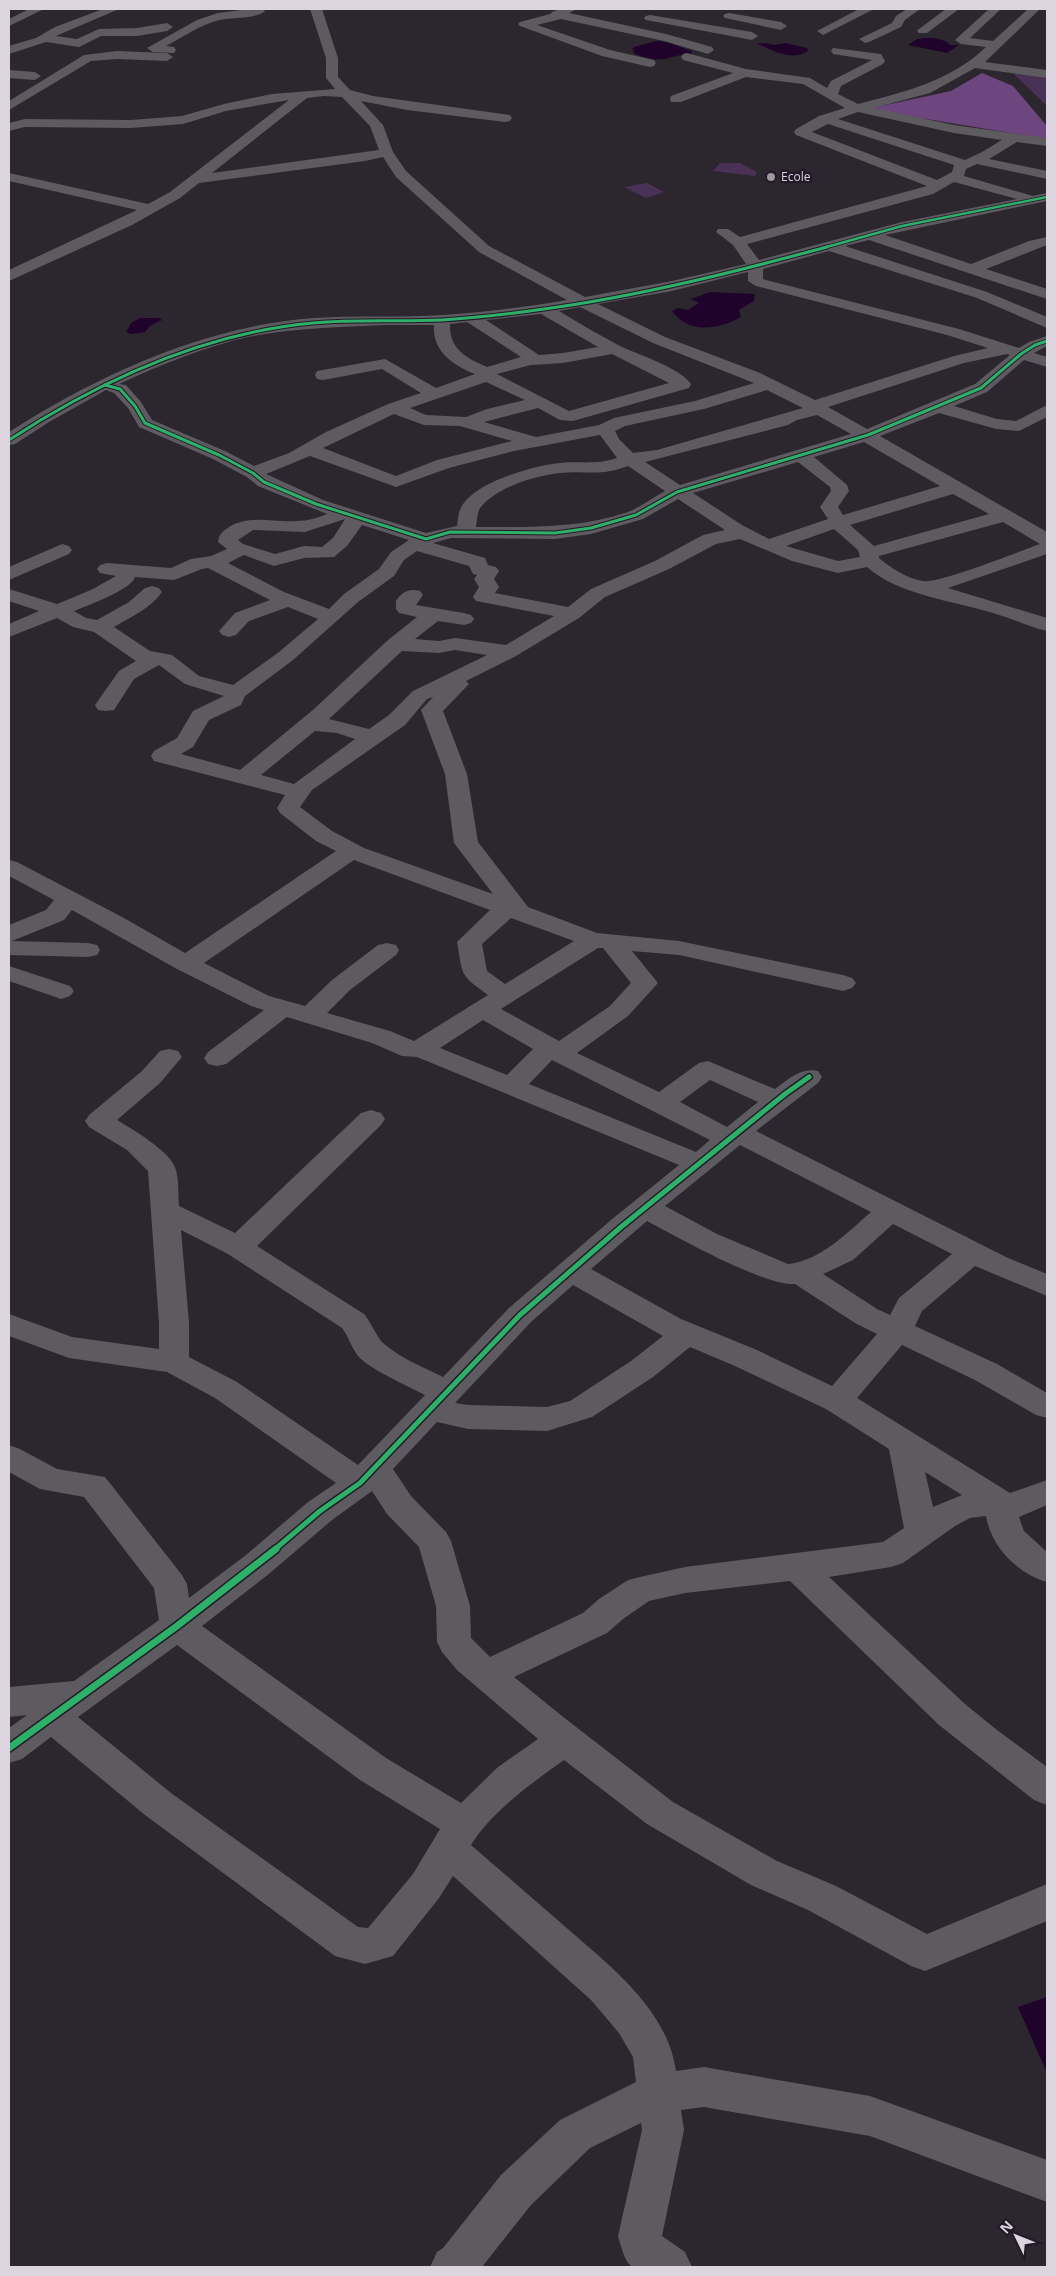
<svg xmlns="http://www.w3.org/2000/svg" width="1056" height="2276" font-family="'Open Sans',sans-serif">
  <rect width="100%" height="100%" fill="#2c262e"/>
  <!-- green -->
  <g fill="#4a3256">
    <polygon points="1019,71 1047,75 1047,106 1014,74"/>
    <polygon points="720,163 740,163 757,172 755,176 713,171"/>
    <polygon points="647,183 664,192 646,198 624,187"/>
  </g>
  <!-- forest -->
  <polygon fill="#6d457f" points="982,73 1013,86 1047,126 1047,139 867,109 951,91"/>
  <!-- water -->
  <g fill="#1f032b">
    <path d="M 923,38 C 932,38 944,38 950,45 L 959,45 L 947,53 L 908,45 L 917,39 Z"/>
    <path d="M 656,41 L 667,42 L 691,51 L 692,53 L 690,55 C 680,54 674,57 665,59 C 654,61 643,57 633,53 L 634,50 L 632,49 L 634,47 Z"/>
    <path d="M 766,43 L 774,45 L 785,43 L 807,48 L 808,51 C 791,62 773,50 757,44 Z"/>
    <path d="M 710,292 L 755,294 L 754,301 L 739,310 L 741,317 C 719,330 688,334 672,311 L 678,308 L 688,310 L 699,303 L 691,299 Z"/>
    <polygon points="140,318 159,318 162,320 150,326 145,332 131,334 126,332 131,323"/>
    <polygon points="1047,1997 1047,2073 1018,2007"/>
  </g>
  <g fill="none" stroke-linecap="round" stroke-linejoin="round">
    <!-- street -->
    <g fill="#5d5b5f" fill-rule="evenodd">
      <polygon points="29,9 44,9 9,26 9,19"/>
      <polygon points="103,9 119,9 56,36 77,39 99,29 137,28 167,23 173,27 167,31 137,36 101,36 79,47 46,42 9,54 9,46 36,38 55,27"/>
      <path d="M 249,9 L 263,9 L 265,11 C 257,19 231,17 219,20 C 200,25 183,37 166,46 L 174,47 L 176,50 L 174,53 L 153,52 L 147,48 L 197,20 L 218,13 Z"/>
      <path d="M 310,9 L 322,9 L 338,58 L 338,77 L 350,90 L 373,96 L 510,115 L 512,118 L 510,121 L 505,122 L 407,110 L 361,101 L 383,125 L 393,152 L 406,171 L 489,246 L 585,297 L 672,281 L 746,264 L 733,245 L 716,232 L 718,229 L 728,229 L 740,237 L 927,186 L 796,135 L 794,132 L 796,129 L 819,116 L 845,108 L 803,84 L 746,77 L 681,102 L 671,102 L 670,99 L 671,96 L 733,73 L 683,60 L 681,57 L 683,54 L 687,53 L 746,69 L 810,78 L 827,88 L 831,81 L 872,60 L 833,54 L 831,51 L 833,48 L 881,54 L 885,61 L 883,64 L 841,86 L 838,94 L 858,104 C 904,92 951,81 986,47 L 961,44 L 955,40 L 989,9 L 1001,9 L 970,38 L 993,41 L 1028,9 L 1040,9 L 985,62 L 1047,70 L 1047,78 L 975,68 L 930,93 L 874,108 L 954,125 L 1047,138 L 1047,146 L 1017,142 L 989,159 L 1047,171 L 1047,179 L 977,164 L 966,169 L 964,176 L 1033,196 L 1047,193 L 1047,201 L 885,235 L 971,264 L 1029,241 L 1047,237 L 1047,245 L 986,269 L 1047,289 L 1047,299 L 869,240 L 845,246 L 987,292 L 1047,317 L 1047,328 L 977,298 L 829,251 L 763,269 L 763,279 L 766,280 L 959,329 L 1019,348 L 1029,342 L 1047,336 L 1047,346 L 1034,353 L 1047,357 L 1047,367 L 1024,360 L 987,392 L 954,406 L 997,419 L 1016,421 L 1047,405 L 1047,417 L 1019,431 L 996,429 L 939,413 L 880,436 L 1047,532 L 1047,554 L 948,588 L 1047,618 L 1047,631 C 1029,627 1011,618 993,613 C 952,600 900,596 867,567 L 838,573 L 792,561 L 740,539 L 716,544 L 669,569 L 605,597 L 579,618 L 516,656 L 466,681 L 469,684 L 443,711 L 467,774 L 478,842 L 528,907 L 597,933 L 679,941 L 843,975 L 852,978 L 856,983 L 852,988 L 843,991 L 679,955 L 632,951 L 658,983 L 628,1016 L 577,1053 L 659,1092 L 699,1063 L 708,1061 L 775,1089 C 789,1079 800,1067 818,1071 L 822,1077 L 818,1083 L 756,1131 L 1008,1258 L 1047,1274 L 1047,1296 L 975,1266 L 922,1311 L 915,1326 L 997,1364 L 1047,1393 L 1047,1418 L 1036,1415 L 975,1380 L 902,1345 L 857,1398 L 1010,1493 L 1047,1480 L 1047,1505 L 1019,1517 L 1024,1531 L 1047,1552 L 1047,1582 C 1018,1574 991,1547 986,1516 L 970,1518 L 955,1526 L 903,1563 L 891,1567 L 829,1577 L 965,1704 L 997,1730 L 1047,1767 L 1047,1805 L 1034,1800 L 939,1725 L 790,1581 L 685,1593 L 649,1601 L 623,1619 L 607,1633 L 514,1677 L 562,1716 L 673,1802 L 777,1861 L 836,1886 L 927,1934 L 1047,1884 L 1047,1921 L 925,1971 L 911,1966 L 808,1910 L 751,1885 L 647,1824 L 564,1760 C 533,1782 491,1812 471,1845 C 501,1871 531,1897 561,1923 C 606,1963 667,2007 676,2071 L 704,2067 L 870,2096 L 1047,2160 L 1047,2202 L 870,2136 L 704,2107 L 681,2110 L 684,2130 L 662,2236 L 685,2252 L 692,2267 L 632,2267 C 624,2261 621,2246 618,2236 L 642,2130 L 641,2123 L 590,2148 L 531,2205 L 482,2267 L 430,2267 L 437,2252 L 443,2248 L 501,2175 L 560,2120 L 636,2082 L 633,2057 L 619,2033 L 591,2000 L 453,1876 L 439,1898 L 393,1956 L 365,1964 L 335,1956 L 145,1815 L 51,1737 L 22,1759 L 9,1763 L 9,1728 L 27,1715 L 9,1717 L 9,1687 L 74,1681 L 159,1620 L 154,1588 L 84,1497 L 40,1489 L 9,1472 L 9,1445 L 20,1449 L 57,1469 L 105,1477 L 182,1575 L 187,1584 L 189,1598 L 246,1555 L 308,1502 L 336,1483 L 215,1398 L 167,1372 L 69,1358 L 9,1336 L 9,1314 L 72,1337 L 159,1349 L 159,1323 L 148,1171 L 127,1150 L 89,1127 L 85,1121 L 89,1115 L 142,1071 L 160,1051 L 169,1049 L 178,1051 L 182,1057 L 160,1083 L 117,1120 C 132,1129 172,1152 176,1170 C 179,1181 178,1194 179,1206 L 235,1233 L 361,1113 L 371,1110 L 381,1113 L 385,1119 L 381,1125 L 257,1246 L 364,1314 C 370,1321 379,1340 383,1343 C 400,1358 423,1367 443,1377 L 509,1308 L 611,1220 L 679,1165 L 417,1057 L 402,1056 L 372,1043 L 287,1017 L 226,1064 L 217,1066 L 208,1064 L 204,1058 L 208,1052 L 264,1010 L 251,1006 L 177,969 L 72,910 L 64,920 L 12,941 L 88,943 L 97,945 L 100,950 L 97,955 L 88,957 L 9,955 L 9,925 L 46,910 L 54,900 L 9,876 L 9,860 L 17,862 L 124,918 L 185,953 L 336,851 L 316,841 L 280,813 L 277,808 L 285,795 L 154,761 L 151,756 L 154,751 L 177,738 L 193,711 L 224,696 L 185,684 L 159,665 L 134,679 L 114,710 L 106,711 L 98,710 L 95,705 L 119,671 L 136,661 L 94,632 L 73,627 L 57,618 L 9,637 L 9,624 L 39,611 L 9,601 L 9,589 L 57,604 L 91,590 L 116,576 L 100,573 L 97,569 L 100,565 L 107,563 L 171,568 L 191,559 L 211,556 L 227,549 L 218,542 C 219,534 222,532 229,527 C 252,514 272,523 297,521 C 308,521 317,518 327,514 L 258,486 L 247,477 L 213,459 L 139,427 L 128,408 L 114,393 L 106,390 L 49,422 L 15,444 L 9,445 L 9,432 C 100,374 205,326 314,318 C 357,315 401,318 443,315 C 485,312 527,307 567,300 L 479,252 L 396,177 L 383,157 L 365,161 L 199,183 L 180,198 L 132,225 L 9,281 L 9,270 L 137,210 L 9,181 L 9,173 L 148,204 L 170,192 L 289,100 L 226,111 L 183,124 L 131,128 L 25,127 L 9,131 L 9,123 L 25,119 L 131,120 L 182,116 L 224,104 L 272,94 L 335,89 L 326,78 L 326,58 ZM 324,96 L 342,97 L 370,126 L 379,150 L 212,173 L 307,98 ZM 858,112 L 954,133 L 1002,140 L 982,152 L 965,160 L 838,119 ZM 828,124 L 954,165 L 952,172 L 937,180 L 812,132 ZM 954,182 L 1017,199 L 902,222 L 759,260 L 747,244 L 933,194 ZM 748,272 L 748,281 L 756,286 L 947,335 L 988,348 L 954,356 L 815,400 L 760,373 L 665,337 L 598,304 L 672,291 ZM 580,307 L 653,343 L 754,383 L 695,401 L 614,418 L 599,425 L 536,437 L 484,422 L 538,408 L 560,420 L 573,421 L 689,388 L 691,384 C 679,367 639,355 620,346 C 599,335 579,323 559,311 ZM 541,314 L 598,347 L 563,353 L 539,355 L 486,320 ZM 467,322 L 521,357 L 487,367 C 466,358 449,349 450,324 ZM 385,325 L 434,325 C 432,351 453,365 475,374 L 436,388 L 385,359 L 317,371 L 315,375 L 317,379 L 323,380 L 382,369 L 421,393 L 388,404 L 326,432 L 289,453 L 254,466 L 225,451 L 152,420 L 141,402 L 126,385 L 119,384 C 160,365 204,347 248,337 C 293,328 339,327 385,325 ZM 612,354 L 669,383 L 569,411 L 497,374 L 531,365 L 563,363 ZM 1007,354 L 1010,355 L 975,384 L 867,429 L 828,407 L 964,363 ZM 486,382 L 525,400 L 487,409 L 466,417 L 426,415 L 410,408 ZM 767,390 L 803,408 L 657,450 L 633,453 L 619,439 L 615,431 L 625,426 L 704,409 ZM 394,414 L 424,425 L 460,426 L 512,441 L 437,460 L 396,476 L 323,448 ZM 817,415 L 851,434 L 680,485 L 645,462 L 788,425 L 797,420 ZM 600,435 L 617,458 C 598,465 580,461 560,463 C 535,465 472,483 461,508 C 458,513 458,521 457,526 L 426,533 L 323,500 L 266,474 L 310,456 L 396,487 L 449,468 L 514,451 ZM 864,442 L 940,486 L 843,515 L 838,507 L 849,491 L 847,485 L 814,457 ZM 798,462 L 830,487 L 831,491 L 820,507 L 828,519 L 769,539 L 742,525 L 693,493 ZM 628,466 L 665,491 C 653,498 640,507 628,512 C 578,529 528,527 476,527 C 477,521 477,513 480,508 C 497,487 534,476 560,473 C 586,470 600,477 628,466 ZM 953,494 L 989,514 L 874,546 L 850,525 ZM 678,499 L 725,530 L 703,535 L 655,561 L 591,589 L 568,607 L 495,593 L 499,587 L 494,579 L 499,571 L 496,567 L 488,565 L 485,558 L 433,543 L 451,538 L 555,539 L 591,534 L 643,519 ZM 345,519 L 333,538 L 322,547 L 304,546 L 275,554 L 243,544 L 238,540 L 253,530 L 305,532 ZM 1003,522 L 1040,544 C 1020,551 939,584 923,581 C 908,579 891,568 879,558 L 879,556 ZM 362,525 L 409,540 L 391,552 L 379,569 L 344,594 L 329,609 L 284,592 L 228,563 L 244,555 L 274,566 L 304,558 L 334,557 L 347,546 ZM 834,529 L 858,550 L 860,557 L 838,561 L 786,546 ZM 417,551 L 469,566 L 473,574 L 477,575 L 474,579 L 479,587 L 473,597 L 476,601 L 554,616 L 506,645 L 455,638 L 439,641 L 415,639 L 438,621 L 464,625 L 471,623 L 474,619 L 471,615 L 464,613 L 416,605 L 423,595 L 420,591 C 409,588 402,592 396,601 L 396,609 L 399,613 L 417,617 L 388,640 L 314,709 L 240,770 L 181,754 L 193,747 L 209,720 L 241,705 L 245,696 L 293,660 L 358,602 L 394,576 L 404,560 ZM 208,568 L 270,600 L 235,613 L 219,631 L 222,635 L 229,637 L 236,635 L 249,621 L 288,607 L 318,619 L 279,652 L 233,685 L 199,676 L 172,655 L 150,651 L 114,627 C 131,617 151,608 162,592 L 159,588 L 152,586 L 145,588 L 129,602 L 97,620 L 86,618 L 74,611 C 87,606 132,589 135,577 L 174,580 L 202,569 ZM 455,650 L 487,655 L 413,691 L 389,715 L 369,729 L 329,719 L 402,651 L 439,653 ZM 433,697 L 421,710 L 445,774 L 454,843 L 493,894 L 364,848 L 332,831 L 300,807 L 312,790 L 405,725 L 427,699 ZM 315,731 L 337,733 L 355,739 L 294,784 L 261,775 ZM 354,860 L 490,910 L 457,942 C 463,976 459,974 488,995 L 414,1041 L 390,1031 L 327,1013 L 350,990 L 396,955 L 399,950 L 396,945 L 387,943 L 378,945 L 332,980 L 305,1006 L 269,996 L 204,963 ZM 511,918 L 574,941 L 505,984 L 487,971 L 482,944 ZM 598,948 L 603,948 L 631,983 L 610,1006 L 559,1041 L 501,1009 ZM 483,1020 L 533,1049 L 507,1075 L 440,1048 ZM 552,1060 L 710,1140 L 696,1152 L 529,1084 ZM 710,1080 L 758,1102 L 727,1127 L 680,1102 ZM 740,1145 L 871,1212 C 848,1232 820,1261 788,1264 L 717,1234 L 665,1206 ZM 647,1221 C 677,1237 764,1286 795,1284 L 855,1323 L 877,1334 L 832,1386 L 757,1350 L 681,1319 L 591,1269 ZM 893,1224 L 952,1254 L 899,1298 L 890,1315 L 877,1309 L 823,1274 L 853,1260 ZM 181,1230 L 228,1254 L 342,1328 C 349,1337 351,1347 358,1356 C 369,1369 408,1386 425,1395 L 358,1465 L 237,1382 L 189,1357 L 189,1323 ZM 573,1285 L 663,1336 L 631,1361 L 570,1401 L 547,1407 L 468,1405 L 455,1403 L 531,1322 ZM 690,1347 L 735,1366 L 826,1409 L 889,1449 L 904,1528 L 883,1542 L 685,1567 L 640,1577 L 628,1580 L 599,1599 L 583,1613 L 490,1657 L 471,1638 L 470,1606 L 451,1541 L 446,1532 L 411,1496 L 393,1469 L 437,1422 L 468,1429 L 547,1431 L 592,1417 L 653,1377 ZM 925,1472 L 962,1495 L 933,1507 ZM 372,1491 L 387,1514 L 419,1547 L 436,1606 L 437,1642 L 442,1652 L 457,1670 L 538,1739 L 498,1767 L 461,1803 L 386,1758 L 202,1626 L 270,1573 L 332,1520 ZM 177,1645 L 360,1780 L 440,1829 L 413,1874 L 368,1928 L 358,1927 L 171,1793 L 78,1717 Z"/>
      <polygon points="560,9 577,9 569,13 666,34 712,47 714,50 708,54 664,41 561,19 537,25 610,50 654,60 656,63 654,66 650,67 602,56 520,26 518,24 520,22 550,14 552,12"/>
      <polygon points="859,9 874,9 827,33 823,35 817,31"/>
      <polygon points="907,9 920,9 905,20 901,27 869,42 865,43 859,39 892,23 896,16"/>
      <polygon points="946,9 959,9 927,33 919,33 917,31 919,29"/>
      <polygon points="729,13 781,22 787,26 781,30 725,18 723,16 725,14"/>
      <polygon points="650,15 752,32 758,36 752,40 646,20 644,18 646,16"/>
      <polygon points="117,51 167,53 173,57 167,61 117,59 91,61 9,110 9,101 84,55"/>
      <polygon points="9,70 35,72 41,76 35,80 9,78"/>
      <polygon points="62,544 69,546 72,550 69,554 9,580 9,567"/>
      <polygon points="9,966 70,986 74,991 70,996 61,999 9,981"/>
    </g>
    <defs>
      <polyline id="cycleway-far3" points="823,248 902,226 1047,197"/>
      <g id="cycleway-far2">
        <polyline points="105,385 120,389 135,406 145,423 219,455 253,473 264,482 316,504 426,539 450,532 555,533 591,528 636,515 677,492 868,435 981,388 1021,354 1035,345 1047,341"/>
        <path d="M 9,440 C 101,380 203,333 313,323 C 356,319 399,322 442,320 C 475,318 510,314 544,309 C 640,296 734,272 827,247"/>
      </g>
      <polyline id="cycleway-far1" points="274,1550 320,1511 360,1483 520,1315 621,1227 785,1094 809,1077"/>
      <polyline id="cycleway" points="9,1748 177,1626 276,1549"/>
    </defs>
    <!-- cycleway-far3 casing -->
    <use href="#cycleway-far3" stroke="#231928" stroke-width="4"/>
    <!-- cycleway-far2 casing -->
    <use href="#cycleway-far2" stroke="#231928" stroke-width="5"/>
    <!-- cycleway-far1 casing -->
    <use href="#cycleway-far1" stroke="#231928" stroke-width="8"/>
    <!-- cycleway casing -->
    <use href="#cycleway" stroke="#231928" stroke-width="10"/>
    <!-- cycleway-far3 -->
    <use href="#cycleway-far3" stroke="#2db169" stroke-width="2.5"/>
    <!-- cycleway-far2 -->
    <use href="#cycleway-far2" stroke="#2db169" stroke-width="3"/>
    <!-- cycleway-far1 -->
    <use href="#cycleway-far1" stroke="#2db169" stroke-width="5"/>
    <!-- cycleway -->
    <use href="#cycleway" stroke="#2db169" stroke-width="7"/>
  </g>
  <!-- markers -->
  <circle fill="#9e98a1" stroke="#231928" stroke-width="2" cx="771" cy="177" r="5"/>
  <g text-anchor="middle" stroke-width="4.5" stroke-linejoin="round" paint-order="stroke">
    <!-- far-poi labels -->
    <g font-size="12" fill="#dcd5df" stroke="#231928" text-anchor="start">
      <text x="781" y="181">Ecole</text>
    </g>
  </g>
  <!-- border -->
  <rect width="1056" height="2276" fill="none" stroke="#dcd5df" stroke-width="20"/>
  <!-- north arrow -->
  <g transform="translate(1016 2236) rotate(313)" stroke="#231928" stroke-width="4" paint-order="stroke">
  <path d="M0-4L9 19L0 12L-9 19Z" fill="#dcd5df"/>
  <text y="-8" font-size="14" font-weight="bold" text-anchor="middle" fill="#dcd5df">N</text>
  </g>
</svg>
